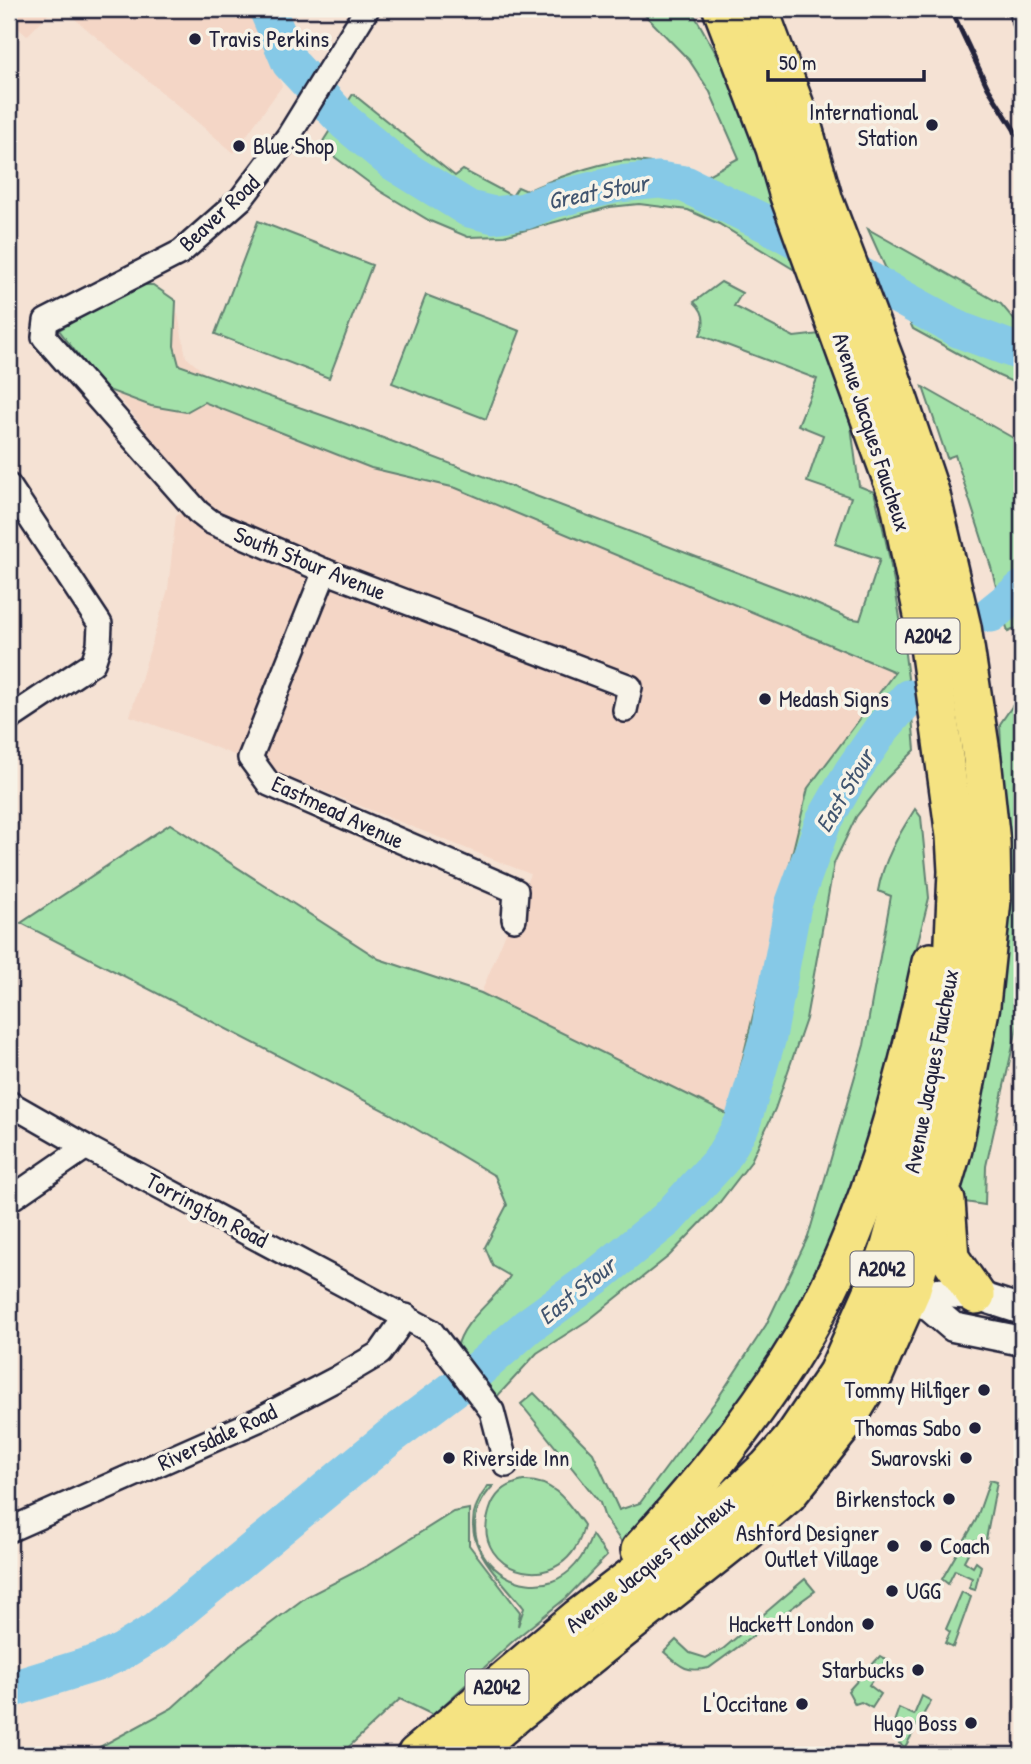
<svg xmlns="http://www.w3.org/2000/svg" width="1031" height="1764" font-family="'Patrick Hand',sans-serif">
  <rect width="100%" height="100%" fill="#f5e2d4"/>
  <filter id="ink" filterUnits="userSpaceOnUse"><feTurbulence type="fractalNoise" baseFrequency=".0143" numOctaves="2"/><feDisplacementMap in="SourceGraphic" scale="14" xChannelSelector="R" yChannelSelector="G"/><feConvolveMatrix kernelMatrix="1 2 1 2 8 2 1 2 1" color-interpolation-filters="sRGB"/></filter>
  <g filter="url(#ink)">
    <!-- built -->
    <g fill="#f4d6c6">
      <polygon points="9,9 53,9 27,36 9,20"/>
      <polygon points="63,9 246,9 254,16 282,86 234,153"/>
      <polygon points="158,294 178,314 186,357 226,391 896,673 808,788 729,1116 481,993 530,874 204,743 130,716 168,589 176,515 208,505 69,338"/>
    </g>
    <!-- green -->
    <g fill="#a3e1a9" stroke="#628272" stroke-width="2">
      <path d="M 639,9 L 691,9 L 735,87 L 798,272 L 719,224 L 688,210 L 639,204 L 610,207 L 504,236 L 468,237 L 430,221 L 380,191 L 320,146 L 353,94 L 455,176 L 463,170 L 512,196 L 518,187 L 527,191 C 550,180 595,164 620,161 C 640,158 686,171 706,176 L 739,158 L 710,92 L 689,60 Z"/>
      <polygon points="258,221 372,265 329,378 215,334"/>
      <polygon points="868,229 1001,304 1022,329 1022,386 999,376 913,329"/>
      <path d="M 721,282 L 742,293 L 734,306 L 794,337 L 820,334 L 845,398 L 851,426 L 859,486 L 874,492 C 897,577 908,663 915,750 L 886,779 L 856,817 L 834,863 L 806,1019 L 775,1109 L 750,1163 L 716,1207 L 669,1256 L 590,1319 L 537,1353 L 494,1400 L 457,1348 C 463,1319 495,1301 510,1276 L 493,1266 L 485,1247 L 507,1205 L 495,1176 L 391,1114 L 21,923 L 170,824 L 379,959 L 481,993 L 729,1115 L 808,788 L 895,672 L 456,488 L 371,468 L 204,402 L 186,412 L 151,406 L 103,388 L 59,330 L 138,285 L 153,285 L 176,301 L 174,346 L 179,365 L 333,419 L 794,594 L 848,618 L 860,620 L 880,559 L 835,544 L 851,497 L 807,482 L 823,435 L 798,425 L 817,379 L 700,335 C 706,323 705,312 694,302 Z"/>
      <polygon points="426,295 520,331 486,419 392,383"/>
      <polygon points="923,387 1022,443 1022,626 1008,632 991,567 955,455 947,458"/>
      <polygon points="1022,703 1022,1006 986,1166 985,1205 958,1201 1006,856 1000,724 1013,705"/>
      <path d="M 915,809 L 921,817 L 929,898 L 860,1173 L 804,1314 L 714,1456 L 624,1546 L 605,1518 L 600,1503 L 521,1404 L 534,1393 L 593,1453 L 619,1510 L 640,1503 L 718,1398 L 766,1325 L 808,1237 L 864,1045 L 891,896 L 878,891 C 883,861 899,834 915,809 Z"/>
      <polygon points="990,1480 997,1482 985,1545 975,1540 964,1561 973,1567 976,1562 981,1566 975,1590 969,1588 972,1578 955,1570 948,1584 942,1579 976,1520"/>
      <path d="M 523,1481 C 554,1479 568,1503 584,1525 C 568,1602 469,1575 489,1512 C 494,1494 505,1485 523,1481 Z"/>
      <path d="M 488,1486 L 493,1486 C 429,1554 555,1640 592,1535 L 607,1556 L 566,1598 L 513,1641 L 433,1715 L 400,1699 L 340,1755 L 85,1755 L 172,1708 L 238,1648 L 306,1597 L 367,1566 L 453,1512 L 469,1509 L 469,1545 L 520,1612 L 518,1626 L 524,1608 C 494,1570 449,1535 488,1486 Z"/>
      <path d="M 805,1579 L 815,1591 L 709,1668 C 686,1673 681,1667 664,1652 L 676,1640 L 690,1653 L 706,1658 L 723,1649 Z"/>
      <polygon points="962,1592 971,1597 953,1647 945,1643 950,1632 946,1629"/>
      <polygon points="880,1656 887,1660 869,1685 881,1694 872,1708 861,1702 855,1704 848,1691"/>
      <polygon points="922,1696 931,1701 905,1747 899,1743 904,1728 894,1722 899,1708 914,1715"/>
    </g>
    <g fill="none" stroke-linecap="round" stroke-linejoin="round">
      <!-- river -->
      <g stroke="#86c9e7" stroke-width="37">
        <polyline points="267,9 290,63 345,122 393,162 469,209 494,215 525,211 552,200 618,184 659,180 685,184 767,224 960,330 1022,353"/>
        <polyline points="991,614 1022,589"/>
        <polyline points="9,1690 97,1663 123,1651 155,1631 390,1437 471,1376 528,1326 601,1273 667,1219 721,1160 742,1124 755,1081 768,1037 793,905 823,823 852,772 883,727 908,698"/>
      </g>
      <defs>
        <g id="minor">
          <polyline points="367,9 288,137 241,199 181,252 46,321 44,337 198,512 211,522 325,571 630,687 625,710"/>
          <polyline points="9,486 100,624 99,645 93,663 9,719"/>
          <polyline points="325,571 250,758 269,784 516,891 514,919"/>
          <polyline points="9,1103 86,1147 431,1331 492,1411 506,1465"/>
          <polyline points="9,1200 86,1147"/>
          <polyline points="9,1530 258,1420 336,1379 380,1353 406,1316"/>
        </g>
        <g id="tertiary">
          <polyline points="892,1284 911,1291 976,1295 1022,1310"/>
          <polyline points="911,1291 953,1327 1022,1341"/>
        </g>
        <g id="primary">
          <polyline points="946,1201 950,1258 976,1295"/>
          <path d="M 640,1550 C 700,1484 756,1416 802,1339 C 868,1225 904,1091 931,962"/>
          <polyline points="416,1755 578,1618 736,1497 768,1467 791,1441 837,1373 879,1278 889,1250 926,1113 943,1033 953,964 957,871 955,836 928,639 899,499 788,193 775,148 722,9"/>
          <polyline points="468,1755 520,1711 736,1539 788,1494 845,1423 874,1375 911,1291 953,1149 981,1005 992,900 991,843 982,759 962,627 931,495 890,374 824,201 803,127 763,20 757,9"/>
        </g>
      </defs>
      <!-- minor casing -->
      <use href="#minor" stroke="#22223b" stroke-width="28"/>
      <!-- tertiary casing -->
      <use href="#tertiary" stroke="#22223b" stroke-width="33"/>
      <!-- primary casing -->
      <use href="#primary" stroke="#22223b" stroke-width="42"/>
      <!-- minor -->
      <use href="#minor" stroke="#f7f3e8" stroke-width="23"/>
      <!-- tertiary -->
      <use href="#tertiary" stroke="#f7f3e8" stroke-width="28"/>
      <!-- primary -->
      <use href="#primary" stroke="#f5e382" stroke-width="37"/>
      <!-- rail -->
      <g stroke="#22223b" stroke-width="5">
        <polyline points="951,9 988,88 1022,142"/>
        <polyline points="1007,9 1022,43"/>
      </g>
    </g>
  </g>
  <!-- markers -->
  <g fill="#22223b" stroke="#f7f3e8" stroke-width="2.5">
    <circle cx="195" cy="39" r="7"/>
    <circle cx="932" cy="125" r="7"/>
    <circle cx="239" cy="146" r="7"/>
    <circle cx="765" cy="699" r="7"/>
    <circle cx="984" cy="1390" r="7"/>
    <circle cx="975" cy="1428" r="7"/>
    <circle cx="449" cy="1458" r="7"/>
    <circle cx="966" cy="1458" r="7"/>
    <circle cx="949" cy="1499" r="7"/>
    <circle cx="893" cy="1546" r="7"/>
    <circle cx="926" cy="1546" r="7"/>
    <circle cx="892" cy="1591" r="7"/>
    <circle cx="868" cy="1624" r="7"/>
    <circle cx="918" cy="1670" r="7"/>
    <circle cx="802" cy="1704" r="7"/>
    <circle cx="971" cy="1723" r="7"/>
  </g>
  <g text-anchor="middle" stroke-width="7" stroke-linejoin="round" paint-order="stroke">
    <!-- shield labels -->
    <g fill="#f7f3e8" stroke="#62616f" stroke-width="2">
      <rect x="896.5" y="618.5" width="63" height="35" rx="5"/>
      <rect x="850.5" y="1251.5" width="63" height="35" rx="5"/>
      <rect x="465.5" y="1669.5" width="63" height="35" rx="5"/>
    </g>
    <g font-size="21" font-weight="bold" fill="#22223b">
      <text x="928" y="643">A2042</text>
      <text x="882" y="1276">A2042</text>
      <text x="497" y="1694">A2042</text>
    </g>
    <!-- poi labels -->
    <g font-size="23" fill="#22223b" stroke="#f7f3e8" text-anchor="end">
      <text x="209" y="47" text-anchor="start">Travis Perkins</text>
      <text x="918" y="120">International<tspan x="918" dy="26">Station</tspan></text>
      <text x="253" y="154" text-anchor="start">Blue Shop</text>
      <text x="779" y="707" text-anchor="start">Medash Signs</text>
      <text x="970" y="1398">Tommy Hilfiger</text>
      <text x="961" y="1436">Thomas Sabo</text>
      <text x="463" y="1466" text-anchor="start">Riverside Inn</text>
      <text x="952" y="1466">Swarovski</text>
      <text x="935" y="1507">Birkenstock</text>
      <text x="879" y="1541">Ashford Designer<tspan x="879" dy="26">Outlet Village</tspan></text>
      <text x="940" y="1554" text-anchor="start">Coach</text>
      <text x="906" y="1599" text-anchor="start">UGG</text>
      <text x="854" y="1632">Hackett London</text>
      <text x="904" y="1678">Starbucks</text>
      <text x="788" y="1712">L'Occitane</text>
      <text x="957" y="1731">Hugo Boss</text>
    </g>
    <!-- street labels -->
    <g font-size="23" fill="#22223b" stroke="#f7f3e8">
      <text transform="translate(219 213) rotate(-43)" y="8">Beaver Road</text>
      <text transform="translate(872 432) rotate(72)" y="8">Avenue Jacques Faucheux</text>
      <text transform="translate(310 563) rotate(22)" y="8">South Stour Avenue</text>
      <text transform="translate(338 812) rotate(25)" y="8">Eastmead Avenue</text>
      <text transform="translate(931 1071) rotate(-79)" y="8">Avenue Jacques Faucheux</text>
      <text transform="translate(207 1210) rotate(28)" y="8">Torrington Road</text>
      <text transform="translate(217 1437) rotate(-25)" y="8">Riversdale Road</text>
      <text transform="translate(650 1564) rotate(-38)" y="8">Avenue Jacques Faucheux</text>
    </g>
    <!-- water labels -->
    <g font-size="24" font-style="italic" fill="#40546f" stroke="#f7f3e8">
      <text transform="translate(598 192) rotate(-11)" y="8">Great Stour</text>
      <text transform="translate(845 791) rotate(-59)" y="8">East Stour</text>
      <text transform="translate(577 1291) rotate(-39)" y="8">East Stour</text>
    </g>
  </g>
  <!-- margin -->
  <rect width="1031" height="1764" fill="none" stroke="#f7f3e8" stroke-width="35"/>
  <rect x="18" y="18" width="996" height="1729" fill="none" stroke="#22223b" stroke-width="2.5" filter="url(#ink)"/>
  <!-- scale -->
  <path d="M768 70v10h156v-10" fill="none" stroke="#22223b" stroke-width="3.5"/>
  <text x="779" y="70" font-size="21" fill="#22223b" stroke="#f7f3e8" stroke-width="5" paint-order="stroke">50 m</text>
</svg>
